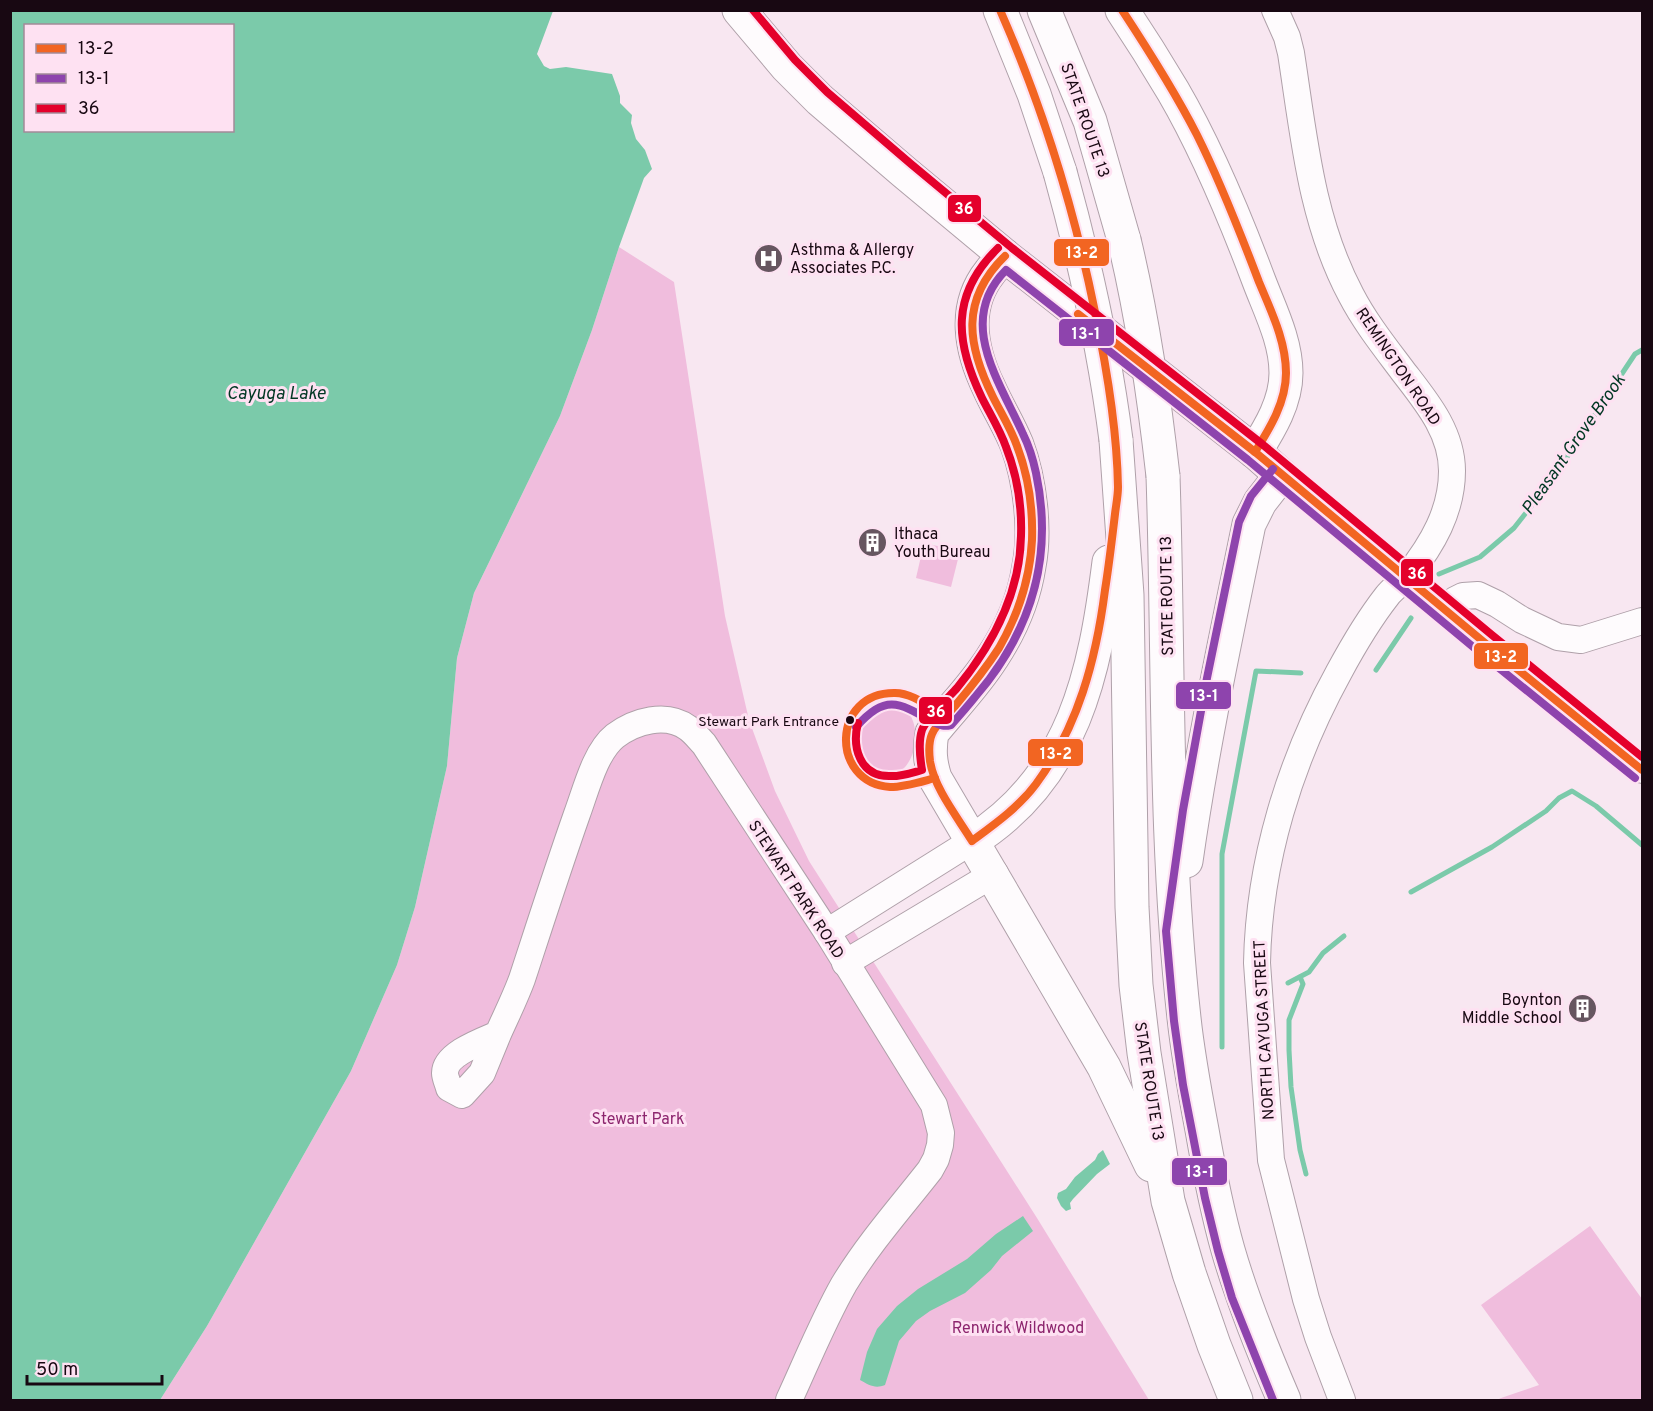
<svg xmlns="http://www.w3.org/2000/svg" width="1653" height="1411" font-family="Overpass,sans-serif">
  <rect width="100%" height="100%" fill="#f8e7f1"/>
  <!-- green -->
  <g fill="#f0bddd">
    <polygon points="619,247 674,282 725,616 749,720 775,791 809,861 1037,1218 1149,1400 160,1400 207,1326 351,1071 397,965 415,907 447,766 457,658 474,593 560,416 592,330"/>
    <polygon points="924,543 960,551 951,587 916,578"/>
    <path d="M 886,702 C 891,703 896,703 900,705 C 919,715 919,747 908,763 C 897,781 872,777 860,763 C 857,760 856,754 855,750 C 848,723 863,710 886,702 Z"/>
    <polygon points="1590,1226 1642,1299 1642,1400 1497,1400 1501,1398 1539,1385 1481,1305"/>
  </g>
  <!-- water -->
  <g fill="#7bcaaa" fill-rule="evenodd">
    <path d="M 10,11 L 553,11 L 537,54 L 544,66 L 550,69 L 566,67 L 612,74 L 620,96 L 620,103 L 632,115 L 631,123 L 636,139 L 645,150 L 652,169 L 644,178 L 619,247 L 592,330 L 560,416 L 474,593 L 457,658 L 447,766 L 415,907 L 397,965 L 351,1071 L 207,1326 L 160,1400 L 11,1400 ZM 26,26 L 232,26 L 232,130 L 26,130 Z"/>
    <polygon points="1103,1150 1110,1164 1097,1174 1073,1199 1070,1203 1071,1209 1066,1211 1061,1206 1057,1198 1058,1193 1066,1189 1075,1177 1095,1160 1098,1154"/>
    <path d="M 1023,1216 L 1033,1231 L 1002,1256 L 991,1270 L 965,1293 L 930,1311 L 916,1321 L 899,1341 L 885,1385 C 875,1389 869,1385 860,1380 L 867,1352 L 877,1329 L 897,1306 L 918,1289 L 967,1259 L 996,1234 Z"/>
  </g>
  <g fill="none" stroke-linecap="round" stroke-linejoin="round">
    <!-- stream -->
    <g stroke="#7bcaaa" stroke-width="5">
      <polyline points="1439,574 1480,557 1514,528 1551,481 1635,354 1642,350"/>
      <polyline points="1376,670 1411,618"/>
      <polyline points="1411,892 1492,847 1546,811 1559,798 1572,791 1596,806 1642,845"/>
      <polyline points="1300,977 1303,984 1289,1020 1289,1050 1291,1087 1300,1150 1306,1174"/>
      <polyline points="1288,983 1309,972 1323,953 1344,936"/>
      <polyline points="1222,1047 1222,854 1256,671 1301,673"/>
    </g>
    <defs>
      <g id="minor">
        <path d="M 1275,10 L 1287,37 L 1291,53 C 1304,137 1311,220 1351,295 C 1365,322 1384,346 1402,370 C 1425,400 1452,431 1452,471 C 1452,511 1432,545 1408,575 C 1402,583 1393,588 1387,596 C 1369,619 1353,646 1339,672 C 1290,761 1259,861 1257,963 L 1271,1160 L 1306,1299 L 1318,1337 L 1342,1400"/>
        <polyline points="1281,475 1642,770"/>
        <polyline points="1446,610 1455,600 1463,596 1478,595 1497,604 1522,620 1558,637 1581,640 1642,621"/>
        <polyline points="827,932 972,841"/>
        <polyline points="845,963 992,875"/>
        <path d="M 498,1034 L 482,1073 L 462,1095 L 449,1088 C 448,1083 445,1078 445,1073 C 445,1054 482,1041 498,1034 C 506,1016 515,998 522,979 C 540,924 558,868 577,814 C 586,790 595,752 615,736 C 635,721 666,712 688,728 C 694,732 699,739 704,744 L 827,932 L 934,1105 L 941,1133 L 940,1145 L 936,1159 L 930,1170 C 901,1207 869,1243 844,1284 C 823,1321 807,1361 789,1400"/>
      </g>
      <g id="major">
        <polyline points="739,10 787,67 820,100 904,172 1005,256 1255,452 1281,475"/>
        <path d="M 992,875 L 935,778 C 930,762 929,750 932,733 C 952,708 975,685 992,658 C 1010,631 1024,599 1029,566 C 1036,530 1030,480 1017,445 C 1009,425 998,408 989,388 C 971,351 962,307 990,272 C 994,266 1000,261 1005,256"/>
      </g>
      <g id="highway">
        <polyline points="1000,10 1034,94 1060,172"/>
        <polyline points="1044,10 1090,121 1124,240"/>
        <path d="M 1122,10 C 1140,37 1157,64 1173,91 C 1208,151 1235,217 1259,281 C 1270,310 1286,341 1286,373 C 1286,402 1270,428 1255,452"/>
        <polyline points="1116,440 1127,595 1132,907 1136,985 1144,1053 1168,1201 1189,1273 1214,1345 1236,1400"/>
        <path d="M 1163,476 C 1169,657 1164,838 1184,1018 C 1188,1056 1195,1093 1202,1130 C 1209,1170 1217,1211 1228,1250 C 1243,1302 1263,1351 1284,1400"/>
        <path d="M 972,841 C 1074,777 1095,673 1109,562"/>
        <path d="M 1186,861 C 1202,748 1226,636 1249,524 L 1260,502 L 1281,475"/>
        <polyline points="992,875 1104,1067 1151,1165"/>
      </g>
    </defs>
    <!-- minor casing -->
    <use href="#minor" stroke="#afa0a9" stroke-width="28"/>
    <!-- major casing -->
    <use href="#major" stroke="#afa0a9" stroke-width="35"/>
    <!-- highway casing -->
    <use href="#highway" stroke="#afa0a9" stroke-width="35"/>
    <!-- minor -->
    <use href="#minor" stroke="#fefbfd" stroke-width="26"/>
    <!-- major -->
    <use href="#major" stroke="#fefbfd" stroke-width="33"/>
    <!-- highway -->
    <use href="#highway" stroke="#fefbfd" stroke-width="33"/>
    <defs>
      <g id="highway-bridge">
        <path d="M 1060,172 C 1085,262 1104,347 1116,440"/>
        <path d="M 1124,240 C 1143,318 1154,396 1163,476"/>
      </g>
    </defs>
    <!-- highway-bridge casing -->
    <use href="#highway-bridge" stroke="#afa0a9" stroke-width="35" stroke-linecap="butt"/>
    <!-- highway-bridge -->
    <use href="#highway-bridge" stroke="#fefbfd" stroke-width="33"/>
    <defs>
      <g id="bus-1">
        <path d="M 1000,10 C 1043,108 1074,208 1095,312 C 1107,369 1117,428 1118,487 C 1118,496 1116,505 1115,514 C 1112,539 1109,565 1105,590 C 1096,660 1078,727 1036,784 C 1019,807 995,824 972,841 C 958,818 934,788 930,761 C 929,753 929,741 932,734 C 936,724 948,714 955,706 C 971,687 986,668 999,648 C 1018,615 1030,578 1032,540 C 1033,509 1028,475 1017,446 C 1011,429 1001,413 993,397 C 967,345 960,300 1005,256"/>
        <path d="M 1122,10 C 1149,51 1175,92 1197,135 C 1221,183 1240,232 1259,282 C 1271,311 1286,341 1286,373 C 1286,402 1270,428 1255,452"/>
        <polyline points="1078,314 1255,452 1485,643 1642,770"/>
        <path d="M 935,778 C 920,782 905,787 890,787 C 830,783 831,692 895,693 C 913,693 930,708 945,716"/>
      </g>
      <g id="bus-2">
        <polyline points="1273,469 1251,496 1239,522 1207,678 1183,810 1166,931 1174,1021 1183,1085 1205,1198 1218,1251 1232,1298 1273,1400"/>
        <path d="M 856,727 C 886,694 898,702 933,722 C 940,725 943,727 951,725 C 959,716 967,707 975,697 C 1031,632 1054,558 1036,473 C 1033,459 1029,446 1023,434 C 1000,382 955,321 1006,270 L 1248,460 L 1478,651 L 1635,778"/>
      </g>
      <g id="bus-3">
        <polyline points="753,10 795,60 827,92 911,164 1012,248 1262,444 1492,635 1642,757"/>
        <path d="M 858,723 C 852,746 859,776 889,776 C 900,777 911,773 922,770 C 920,758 918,742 922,730 C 926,719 948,698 957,688 C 993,644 1020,594 1021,536 C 1022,506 1017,475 1006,447 C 1000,430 990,414 982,398 C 955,342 950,295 998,248"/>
      </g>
    </defs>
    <!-- bus-1 casing -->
    <use href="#bus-1" stroke="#fee1f2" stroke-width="12"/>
    <!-- bus-2 casing -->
    <use href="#bus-2" stroke="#fee1f2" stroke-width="12"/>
    <!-- bus-3 casing -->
    <use href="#bus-3" stroke="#fee1f2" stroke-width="12"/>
    <!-- bus-1 -->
    <use href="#bus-1" stroke="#f26522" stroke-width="8"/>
    <!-- bus-2 -->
    <use href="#bus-2" stroke="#8e44ad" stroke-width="8"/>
    <!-- bus-3 -->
    <use href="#bus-3" stroke="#e4002b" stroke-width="8"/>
  </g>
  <!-- icons -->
  <defs>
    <symbol id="hospital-disc" viewBox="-11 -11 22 22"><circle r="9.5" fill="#665660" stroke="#fee1f2"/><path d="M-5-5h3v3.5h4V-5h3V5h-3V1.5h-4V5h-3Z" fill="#fff"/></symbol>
    <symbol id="building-disc" viewBox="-11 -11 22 22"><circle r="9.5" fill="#665660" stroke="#fee1f2"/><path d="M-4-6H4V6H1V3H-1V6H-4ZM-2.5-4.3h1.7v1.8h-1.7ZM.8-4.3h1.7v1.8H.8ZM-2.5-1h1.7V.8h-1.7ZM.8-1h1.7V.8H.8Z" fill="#fff"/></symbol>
  </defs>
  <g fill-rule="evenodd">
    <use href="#hospital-disc" x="752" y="242" width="33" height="33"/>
    <use href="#building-disc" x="856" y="526" width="33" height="33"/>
    <use href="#building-disc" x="1566" y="992" width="33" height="33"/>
  </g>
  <!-- markers -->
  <circle fill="#180812" stroke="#fee1f2" stroke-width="2" cx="850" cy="720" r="5"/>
  <g text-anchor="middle" stroke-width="6" stroke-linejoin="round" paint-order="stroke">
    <!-- bus labels -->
    <g font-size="14" fill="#180812" stroke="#fee1f2" text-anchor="end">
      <text x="839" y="726">Stewart Park Entrance</text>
    </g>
    <!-- street labels -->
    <g font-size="16" fill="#180812" stroke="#fee1f2">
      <text transform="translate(1086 120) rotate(71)" y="6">STATE ROUTE 13</text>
      <text transform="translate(1399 366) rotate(56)" y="6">REMINGTON ROAD</text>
      <text transform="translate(1166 596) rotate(-91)" y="6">STATE ROUTE 13</text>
      <text transform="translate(797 889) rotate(57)" y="6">STEWART PARK ROAD</text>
      <text transform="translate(1263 1030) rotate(-93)" y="6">NORTH CAYUGA STREET</text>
      <text transform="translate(1150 1081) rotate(81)" y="6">STATE ROUTE 13</text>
    </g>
    <!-- poi labels -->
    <g font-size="16" fill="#180812" stroke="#fee1f2" text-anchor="start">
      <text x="790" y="255">Asthma &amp; Allergy<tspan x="790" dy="18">Associates P.C.</tspan></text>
      <text x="894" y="539">Ithaca<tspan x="894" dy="18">Youth Bureau</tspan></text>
      <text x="1562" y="1005" text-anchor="end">Boynton<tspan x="1562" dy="18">Middle School</tspan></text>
    </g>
    <!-- park labels -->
    <g font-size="16" fill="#8d256e" stroke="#fee1f2">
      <text x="638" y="1124">Stewart Park</text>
      <text x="1018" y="1333">Renwick Wildwood</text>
    </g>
    <!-- water labels -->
    <g font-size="18" font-style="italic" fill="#013723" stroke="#fee1f2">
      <text x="276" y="399">Cayuga Lake</text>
      <text transform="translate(1573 444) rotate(-55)" y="6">Pleasant Grove Brook</text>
    </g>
  </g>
  <g stroke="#fee1f2" stroke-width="2">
    <rect x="947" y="194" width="35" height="29" rx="6" fill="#e4002b"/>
    <rect x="1053" y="238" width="57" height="29" rx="6" fill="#f26522"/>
    <rect x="1058" y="318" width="57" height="29" rx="6" fill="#8e44ad"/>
    <rect x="1400" y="558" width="34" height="29" rx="6" fill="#e4002b"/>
    <rect x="1473" y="642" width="56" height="28" rx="6" fill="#f26522"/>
    <rect x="1175" y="681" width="57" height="29" rx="6" fill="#8e44ad"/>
    <rect x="918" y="696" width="35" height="29" rx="6" fill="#e4002b"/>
    <rect x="1027" y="738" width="57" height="29" rx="6" fill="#f26522"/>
    <rect x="1171" y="1157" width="57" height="29" rx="6" fill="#8e44ad"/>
  </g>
  <g font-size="16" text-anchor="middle" font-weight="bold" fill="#fff">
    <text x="964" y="214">36</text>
    <text x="1082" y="258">13-2</text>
    <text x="1086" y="339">13-1</text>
    <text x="1417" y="579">36</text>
    <text x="1501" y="662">13-2</text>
    <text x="1204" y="701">13-1</text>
    <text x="936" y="717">36</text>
    <text x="1056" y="759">13-2</text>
    <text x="1200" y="1177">13-1</text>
  </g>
  <!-- border -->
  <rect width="1653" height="1411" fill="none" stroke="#180812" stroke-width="24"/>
  <!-- legend -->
  <rect x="24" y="24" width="210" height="108" fill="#fee1f2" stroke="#a28a98" stroke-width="1.5"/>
  <rect x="36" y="44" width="30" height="9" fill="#f26522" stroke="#a28a98" stroke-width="1.5"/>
  <text x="78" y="54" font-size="18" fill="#180812">13-2</text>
  <rect x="36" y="74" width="30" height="9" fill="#8e44ad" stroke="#a28a98" stroke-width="1.5"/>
  <text x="78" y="84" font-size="18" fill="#180812">13-1</text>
  <rect x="36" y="104" width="30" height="9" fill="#e4002b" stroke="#a28a98" stroke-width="1.5"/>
  <text x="78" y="114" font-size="18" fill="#180812">36</text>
  <!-- scale -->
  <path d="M27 1375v9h135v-9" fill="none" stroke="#180812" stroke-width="3"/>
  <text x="36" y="1375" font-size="18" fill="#180812" stroke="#fee1f2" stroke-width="4.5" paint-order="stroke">50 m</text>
</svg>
